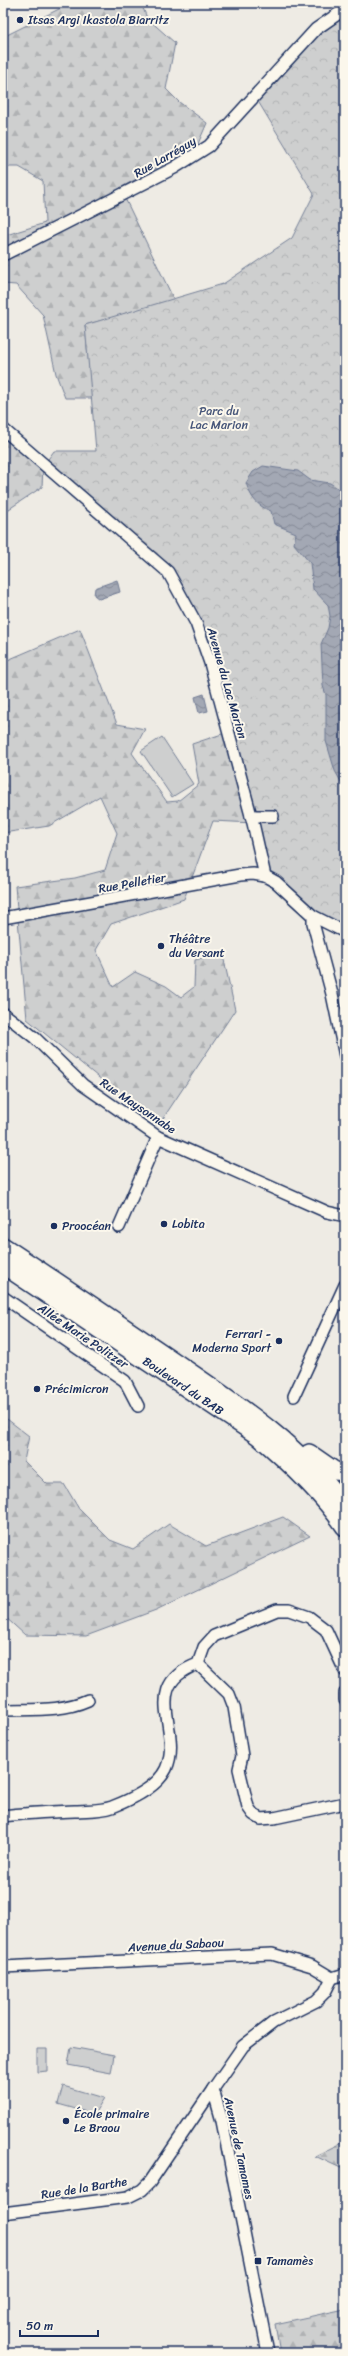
<svg xmlns="http://www.w3.org/2000/svg" width="348" height="2356" font-family="Sriracha,sans-serif">
  <defs>
    <pattern id="forest-firs" width="22" height="20" patternUnits="userSpaceOnUse"><rect width="22" height="20" fill="#cecfcf"/><path d="M5 1l3.5 6h-7zM16 11l3.5 6h-7z" fill="#b0b2b4"/></pattern>
    <pattern id="park-crowns" width="20" height="18" patternUnits="userSpaceOnUse"><rect width="20" height="18" fill="#cecfcf"/><path d="M2 6a3 3 0 1 1 6 0M12 15a3 3 0 1 1 6 0" fill="none" stroke="#b0b2b4"/></pattern>
    <pattern id="water-waves" width="16" height="10" patternUnits="userSpaceOnUse"><rect width="16" height="10" fill="#a3a8b4"/><path d="M0 5q4-4 8 0t8 0" fill="none" stroke="#848996"/></pattern>
  </defs>
  <rect width="100%" height="100%" fill="#eeebe4"/>
  <filter id="ink" filterUnits="userSpaceOnUse"><feTurbulence type="fractalNoise" baseFrequency=".025" numOctaves="2"/><feDisplacementMap in="SourceGraphic" scale="8" xChannelSelector="R" yChannelSelector="G"/><feConvolveMatrix kernelMatrix="1 2 1 2 8 2 1 2 1" color-interpolation-filters="sRGB"/></filter>
  <g filter="url(#ink)">
    <!-- forest -->
    <g fill="url(#forest-firs)" stroke="#747f96">
      <polygon points="71,3 141,3 147,18 175,43 166,89 179,102 207,123 197,146 120,188 174,300 85,325 92,398 65,398 56,374 43,315 16,285 3,284 3,236 45,223 43,181 19,167 3,167 3,37"/>
      <polygon points="3,438 43,466 42,487 3,513 3,472 7,469 3,466"/>
      <polygon points="80,629 117,724 145,729 132,753 167,802 178,801 199,784 192,744 228,732 253,823 213,821 184,899 111,924 96,950 113,987 135,972 166,986 181,997 194,987 195,960 220,953 224,960 235,1010 158,1126 27,1019 15,886 75,878 105,870 117,833 100,796 49,826 3,833 3,662"/>
      <polygon points="3,1416 29,1436 24,1461 47,1484 64,1484 79,1509 110,1540 133,1549 169,1524 206,1546 283,1517 310,1536 156,1610 86,1636 25,1635 3,1615"/>
      <polygon points="345,2141 345,2170 315,2156"/>
      <polygon points="345,2309 345,2349 323,2353 280,2353 275,2324"/>
    </g>
    <!-- park -->
    <polygon fill="url(#park-crowns)" stroke="#747f96" points="345,16 345,932 265,876 210,663 168,572 43,466 54,451 96,451 85,325 223,284 292,238 314,194 256,98 318,36"/>
    <!-- pitch -->
    <g fill="#cecfcf" stroke="#747f96">
      <polygon points="162,737 193,784 172,797 141,751"/>
      <polygon points="71,2047 114,2055 111,2073 68,2065"/>
      <polygon points="37,2049 47,2049 47,2071 37,2072"/>
      <polygon points="63,2086 104,2098 94,2114 58,2104"/>
    </g>
    <!-- water -->
    <g fill="url(#water-waves)" stroke="#6d7892">
      <path d="M 263,466 L 298,471 L 310,480 L 330,483 L 345,493 L 345,789 L 335,771 L 326,741 L 326,695 L 323,686 L 321,644 L 328,628 L 330,616 L 328,605 L 313,589 L 310,563 L 294,544 L 296,533 L 274,524 L 271,511 C 257,506 251,498 246,483 L 253,472 Z"/>
      <polygon points="117,580 120,592 99,599 94,595 95,588"/>
      <polygon points="204,694 208,711 199,713 195,697"/>
    </g>
    <g fill="none" stroke-linecap="round" stroke-linejoin="round">
      <defs>
        <g id="minor">
          <polyline points="3,255 174,168 209,146 316,29 345,9"/>
          <polyline points="3,429 168,572 196,623 210,663 253,823 265,876 276,882 313,916 345,932"/>
          <polyline points="251,816 273,816"/>
          <polyline points="313,916 313,923 332,994 345,1056"/>
          <polyline points="3,918 240,875 253,874 265,876"/>
          <polyline points="3,1013 35,1038 83,1085 158,1137 327,1212 345,1216"/>
          <polyline points="119,1227 158,1137"/>
          <polyline points="3,1297 125,1381 138,1406"/>
          <polyline points="294,1396 345,1285"/>
          <polyline points="198,1664 229,1694 234,1707 242,1756 239,1769 248,1807 253,1814 261,1819 274,1818 345,1803"/>
          <polyline points="345,1693 345,1700"/>
          <path d="M 3,1710 C 32,1709 61,1712 88,1700"/>
          <path d="M 3,1816 C 27,1813 52,1812 76,1811 C 87,1810 101,1811 112,1807 C 130,1800 157,1788 166,1769 C 184,1730 138,1686 198,1664 L 204,1647 L 214,1636 L 277,1610 L 289,1610 L 309,1617 L 326,1630 L 345,1671"/>
          <polyline points="3,1967 272,1954 312,1966 332,1978 345,1974"/>
          <polyline points="3,2213 128,2197 142,2190 150,2182 213,2089"/>
          <polyline points="268,2353 222,2121 213,2089 243,2046 274,2022 316,2001 325,1992 332,1978"/>
        </g>
        <g id="primary">
          <path d="M 3,1246 C 58,1282 113,1320 168,1357 C 234,1402 297,1442 345,1506"/>
          <path id="s1" d="M 3,1265 L 258,1436 C 290,1463 321,1492 345,1527"/>
          <polyline points="309,1453 335,1471 345,1472"/>
        </g>
      </defs>
      <!-- minor casing -->
      <use href="#minor" stroke="#1b2f5e" stroke-width="14"/>
      <!-- primary casing -->
      <use href="#primary" stroke="#1b2f5e" stroke-width="20"/>
      <!-- minor -->
      <use href="#minor" stroke="#fbf7ec" stroke-width="11"/>
      <!-- primary -->
      <use href="#primary" stroke="#fbf7ec" stroke-width="17"/>
    </g>
  </g>
  <!-- markers -->
  <g fill="#1b2f5e" stroke="#fbf7ec" stroke-width="1.5">
    <circle cx="20" cy="20" r="4"/>
    <circle cx="161" cy="946" r="4"/>
    <circle cx="164" cy="1224" r="4"/>
    <circle cx="54" cy="1226" r="4"/>
    <circle cx="279" cy="1341" r="4"/>
    <circle cx="37" cy="1389" r="4"/>
    <circle cx="66" cy="2121" r="4"/>
    <rect x="254" y="2257" width="8" height="8" rx="2"/>
  </g>
  <g text-anchor="middle" stroke-width="4" stroke-linejoin="round" paint-order="stroke">
    <!-- poi labels -->
    <g font-size="12" fill="#1b2f5e" stroke="#fbf7ec" text-anchor="start">
      <text x="28" y="24">Itsas Argi Ikastola Biarritz</text>
      <text x="169" y="943">Théâtre<tspan x="169" dy="14">du Versant</tspan></text>
      <text x="172" y="1228">Lobita</text>
      <text x="62" y="1230">Proocéan</text>
      <text x="271" y="1338" text-anchor="end">Ferrari -<tspan x="271" dy="14">Moderna Sport</tspan></text>
      <text x="45" y="1393">Précimicron</text>
      <text x="74" y="2118">École primaire<tspan x="74" dy="14">Le Braou</tspan></text>
      <text x="266" y="2265">Tamamès</text>
    </g>
    <!-- street labels -->
    <g font-size="12" fill="#1b2f5e" stroke="#fbf7ec">
      <text transform="translate(165 157) rotate(-30)" y="4">Rue Larréguy</text>
      <text transform="translate(227 683) rotate(74)" y="4">Avenue du Lac Marion</text>
      <text transform="translate(132 883) rotate(-10)" y="4">Rue Pelletier</text>
      <text transform="translate(138 1106) rotate(34)" y="4">Rue Maysonnabe</text>
      <text transform="translate(83 1336) rotate(34)" y="4">Allée Marie Politzer</text>
      <text dy="4" stroke="none"><textPath href="#s1" startOffset="217">Boulevard du BAB</textPath></text>
      <text transform="translate(176 1945) rotate(-3)" y="4">Avenue du Sabaou</text>
      <text transform="translate(239 2148) rotate(78)" y="4">Avenue de Tamames</text>
      <text transform="translate(84 2188) rotate(-9)" y="4">Rue de la Barthe</text>
    </g>
    <!-- park labels -->
    <g font-size="12" fill="#48577a" stroke="#fbf7ec">
      <text x="219" y="415">Parc du<tspan x="219" dy="14">Lac Marion</tspan></text>
    </g>
  </g>
  <!-- margin -->
  <rect width="348" height="2356" fill="none" stroke="#fbf7ec" stroke-width="16"/>
  <rect x="8" y="8" width="332" height="2340" fill="none" stroke="#1b2f5e" stroke-width="1.5" filter="url(#ink)"/>
  <!-- scale -->
  <path d="M20 2330v6h78v-6" fill="none" stroke="#1b2f5e" stroke-width="2"/>
  <text x="26" y="2330" font-size="12" fill="#1b2f5e" stroke="#fbf7ec" stroke-width="3" paint-order="stroke">50 m</text>
</svg>
